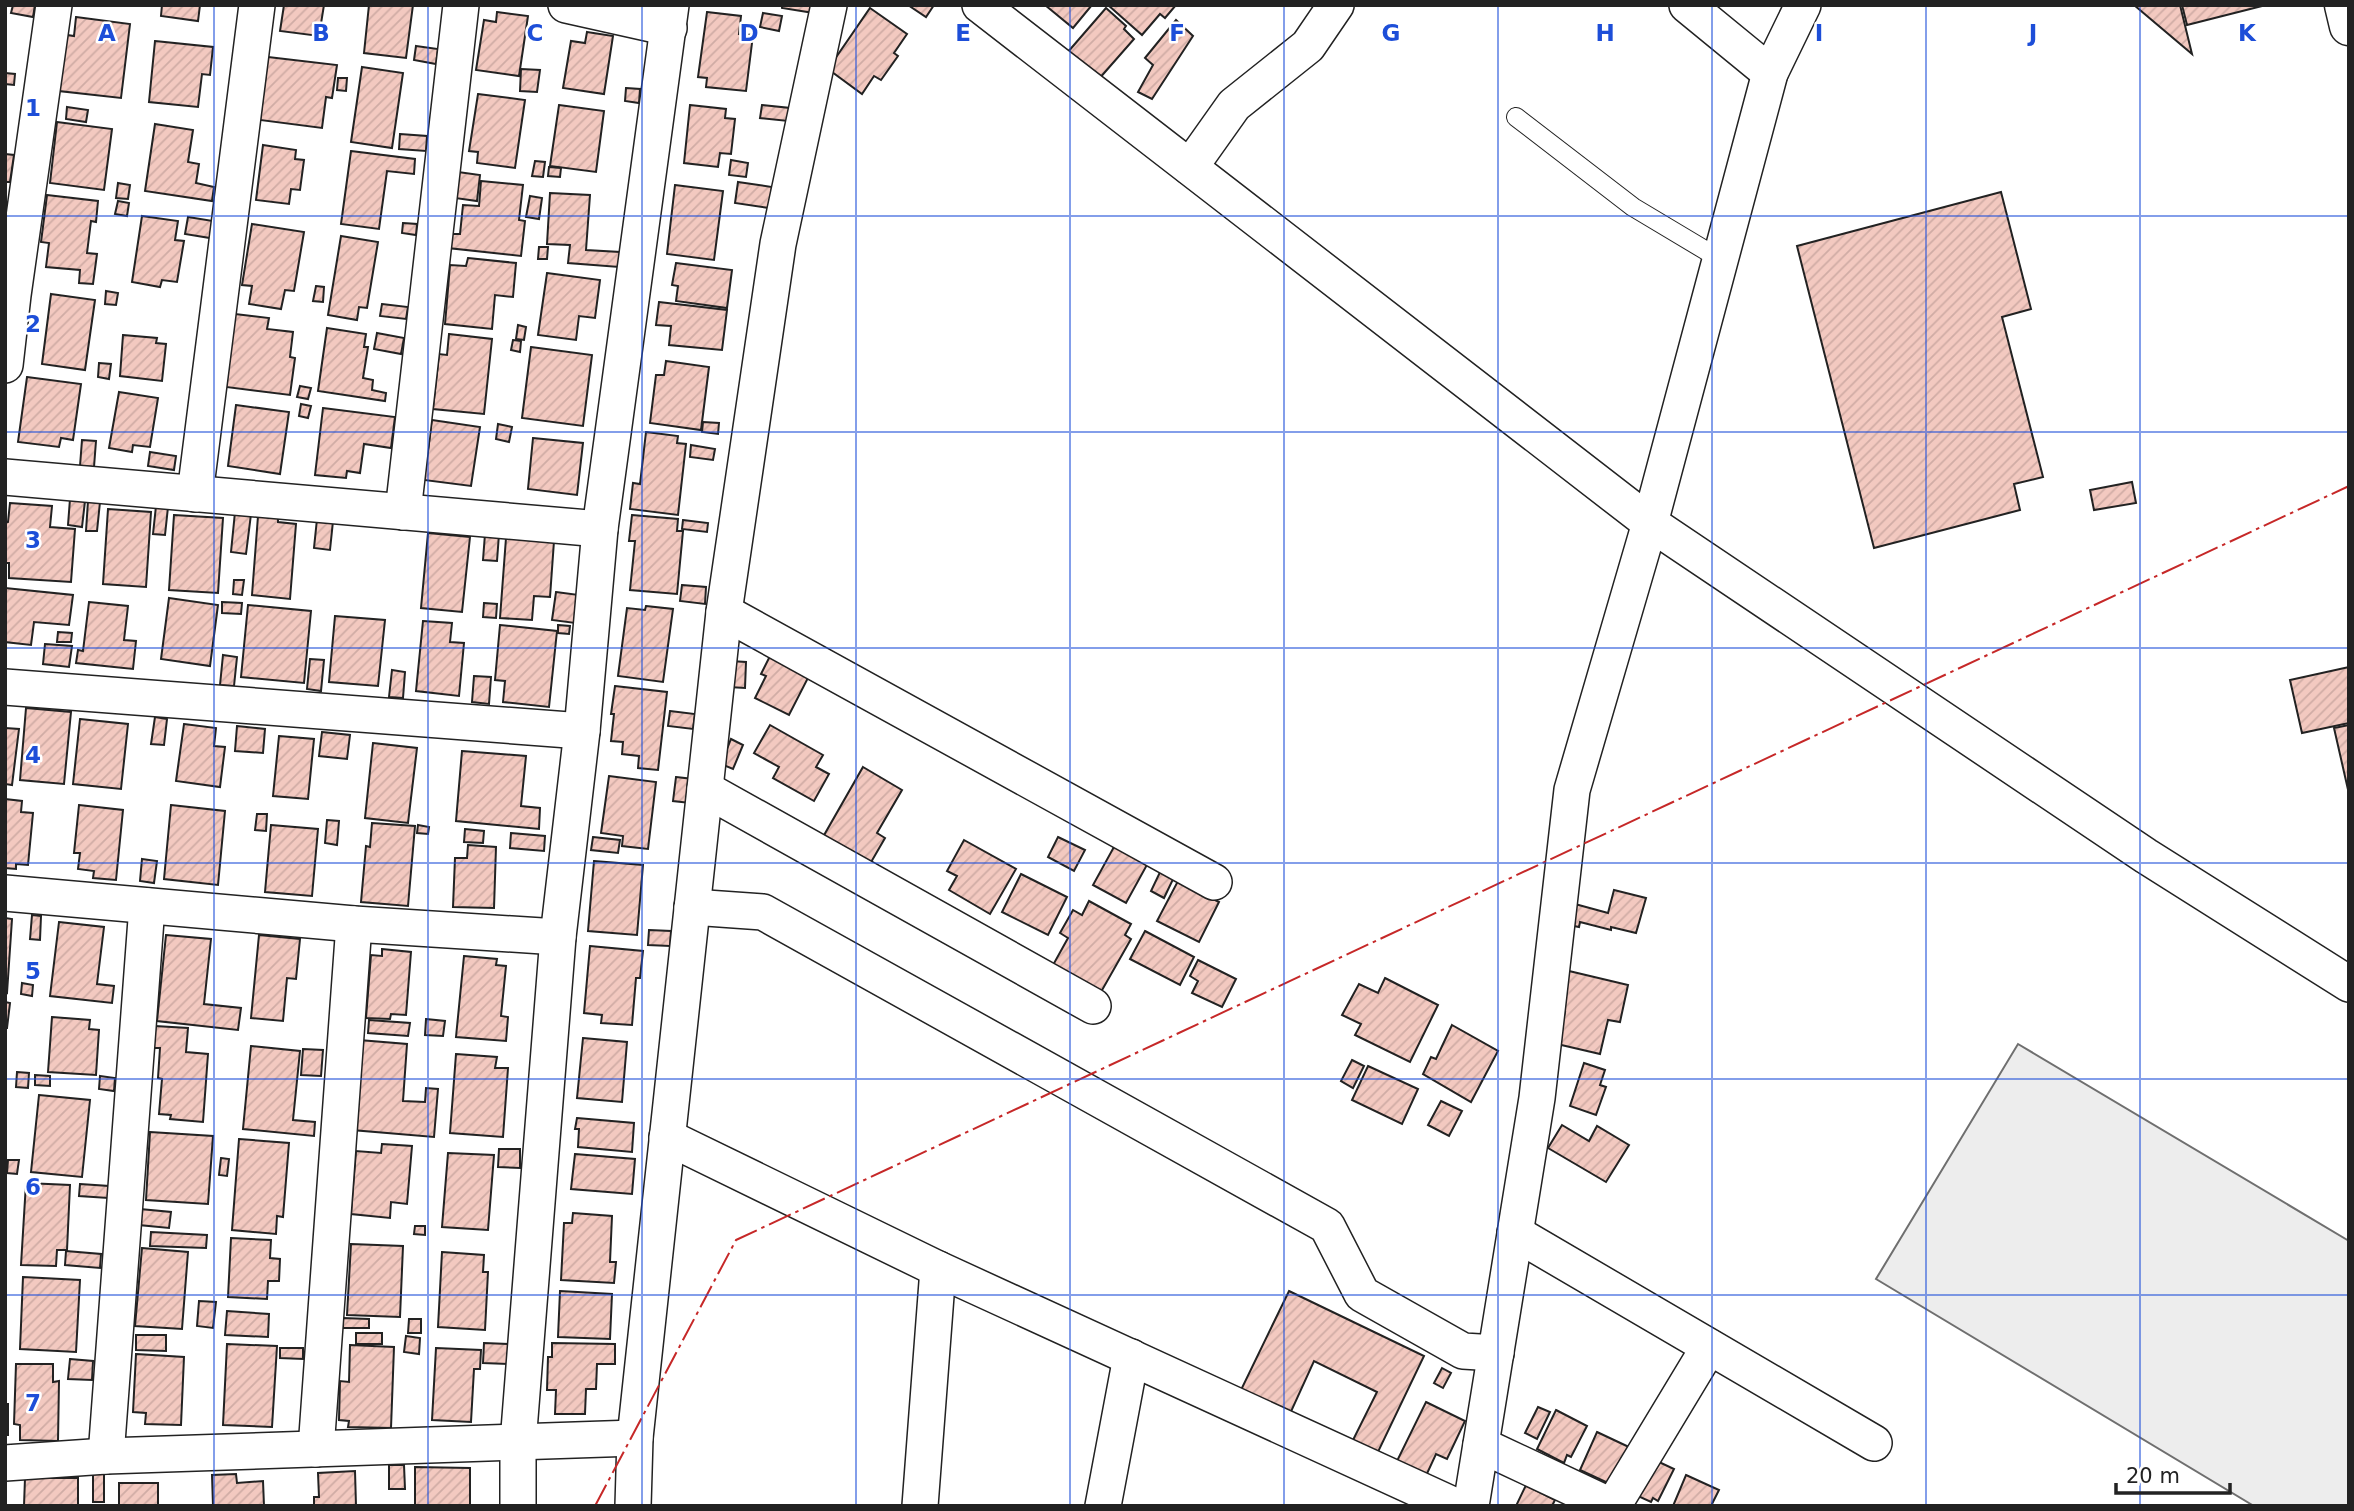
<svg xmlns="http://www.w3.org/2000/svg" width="2354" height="1511" font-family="'DejaVu Sans',sans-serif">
  <defs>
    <pattern id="building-hatch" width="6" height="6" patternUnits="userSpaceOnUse" patternTransform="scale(1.75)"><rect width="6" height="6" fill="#f3c9c0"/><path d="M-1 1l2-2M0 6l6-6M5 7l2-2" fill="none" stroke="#d0aca5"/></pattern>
  </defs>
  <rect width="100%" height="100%" fill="#fff"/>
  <!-- parking -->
  <polygon fill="#ededed" stroke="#6f6f6f" stroke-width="2" points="2018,1044 2349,1241 2349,1506 2254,1506 1876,1279"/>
  <!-- building -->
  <g fill="url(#building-hatch)" stroke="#222" stroke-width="2">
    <polygon points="13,5 35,5 33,17 11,13"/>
    <polygon points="162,5 200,5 198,21 161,16"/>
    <polygon points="284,5 324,5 319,36 280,31"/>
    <polygon points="369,5 413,5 406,58 364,53"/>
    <polygon points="782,5 815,5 814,13 782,8"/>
    <polygon points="908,5 934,5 926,17"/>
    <polygon points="1045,5 1092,5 1073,28"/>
    <polygon points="1108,5 1176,5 1165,18 1160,14 1142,35"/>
    <polygon points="2134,5 2180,5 2192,54"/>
    <polygon points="2182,5 2266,5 2187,25"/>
    <polygon points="870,8 907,34 894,53 898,56 881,80 874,76 862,94 828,69"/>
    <polygon points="1106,8 1126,26 1124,29 1134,39 1098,80 1067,53"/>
    <polygon points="497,12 528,16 519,76 476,70 484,20 496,22"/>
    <polygon points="707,12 741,16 739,34 753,35 746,91 706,87 707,78 698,77"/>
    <polygon points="763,13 782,16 779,31 760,27"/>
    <polygon points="76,17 130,24 121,98 59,91 67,35 74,36"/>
    <polygon points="1176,20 1193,36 1152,99 1138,92 1153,65 1145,58"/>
    <polygon points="587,32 613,36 604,94 563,88 571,41 585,43"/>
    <polygon points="155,41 213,47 210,75 202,74 198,107 149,102"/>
    <polygon points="416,46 438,49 436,64 414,60"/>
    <polygon points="268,57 337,65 332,98 326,97 322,128 260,120"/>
    <polygon points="362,67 403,73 392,148 351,142"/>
    <polygon points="521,69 540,70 537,92 520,91"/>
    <polygon points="5,73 15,74 14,85 5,84"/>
    <polygon points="338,78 347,78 346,91 337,90"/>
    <polygon points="626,88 640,89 639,103 625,101"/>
    <polygon points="478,94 525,100 515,168 477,163 478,152 469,151"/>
    <polygon points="559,105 604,111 596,172 550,166"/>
    <polygon points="690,105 726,109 725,118 735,119 731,154 720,153 718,167 684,163"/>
    <polygon points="762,105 790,108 788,121 760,118"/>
    <polygon points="67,107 88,110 86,122 66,119"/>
    <polygon points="57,122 112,129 104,190 50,183"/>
    <polygon points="155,124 193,130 188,162 199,164 196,183 214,187 212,201 145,191"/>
    <polygon points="400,134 427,136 426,151 399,149"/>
    <polygon points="263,145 296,150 295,159 304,160 300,190 291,189 289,204 256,200"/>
    <polygon points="351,151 415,159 414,174 387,171 379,229 341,224"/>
    <polygon points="5,154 14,155 10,182 5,182"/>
    <polygon points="731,160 748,163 746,177 729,175"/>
    <polygon points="535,161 545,162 543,177 532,176"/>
    <polygon points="549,167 561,168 560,177 548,176"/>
    <polygon points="458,172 480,175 477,201 455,198"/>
    <polygon points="481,181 523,185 519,220 525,221 521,256 448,248 449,234 460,234 463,205 479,206"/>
    <polygon points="738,182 772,187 769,208 735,203"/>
    <polygon points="118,183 130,185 128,199 116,198"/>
    <polygon points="675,185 723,191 714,260 667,254"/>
    <polygon points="2001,192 2031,309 2002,317 2043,477 2014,484 2020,510 1874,548 1797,246"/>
    <polygon points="550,193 590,195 586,250 620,252 619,267 568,263 570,245 547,244"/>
    <polygon points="47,195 98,201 96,222 91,221 87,253 97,254 93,284 79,283 80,270 46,267 49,243 41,242"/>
    <polygon points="530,196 542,198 539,219 526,217"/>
    <polygon points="118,201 129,203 127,216 115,214"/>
    <polygon points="142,216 178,221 175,240 184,241 177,282 162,280 160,287 132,282"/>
    <polygon points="188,217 213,221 210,238 185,234"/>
    <polygon points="403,223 417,224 416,235 402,233"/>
    <polygon points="252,224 304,232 294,291 285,290 281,309 249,304 252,286 242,285"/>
    <polygon points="341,236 378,242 367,308 359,307 357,320 328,315"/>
    <polygon points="539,247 548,247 547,259 538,259"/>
    <polygon points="468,258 516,263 513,297 495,295 492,329 445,324 450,265 466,266"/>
    <polygon points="676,263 732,270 727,308 676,301 678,286 672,285"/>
    <polygon points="547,273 600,280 595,318 579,316 576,340 538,335"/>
    <polygon points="316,286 324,287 323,302 313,301"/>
    <polygon points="106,291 118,293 116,305 105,304"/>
    <polygon points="51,294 95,300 85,370 42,364"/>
    <polygon points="659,302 727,310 722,350 669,345 671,326 656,325"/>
    <polygon points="382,304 408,307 406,319 380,316"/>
    <polygon points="235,314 269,318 267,329 293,332 290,357 295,358 290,395 226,387"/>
    <polygon points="518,325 526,327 524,340 516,339"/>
    <polygon points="327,328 366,334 364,347 368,347 363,378 373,380 372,390 386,393 385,401 318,391"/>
    <polygon points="377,333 404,338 401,354 374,349"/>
    <polygon points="449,334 492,339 484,414 433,409 439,354 447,355"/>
    <polygon points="123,335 157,338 156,343 166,344 162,381 120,376"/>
    <polygon points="513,340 521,341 520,352 511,350"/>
    <polygon points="531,347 592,355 583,426 522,418"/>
    <polygon points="666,361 709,367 701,430 650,423 656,375 664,375"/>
    <polygon points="99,363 111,364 109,379 98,377"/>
    <polygon points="27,377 81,384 73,440 61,438 59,447 18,442"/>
    <polygon points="300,386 311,388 308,399 297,397"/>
    <polygon points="119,392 158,398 150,447 133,445 132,452 109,448"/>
    <polygon points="301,404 311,406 308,418 299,416"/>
    <polygon points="236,405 289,412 280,474 228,466"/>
    <polygon points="323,408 395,417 391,448 364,444 360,473 347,471 346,478 315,475"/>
    <polygon points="432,420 480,427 471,486 424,480"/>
    <polygon points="703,422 719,423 718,434 702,432"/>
    <polygon points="498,424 512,427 509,442 496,439"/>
    <polygon points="646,432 678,436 677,443 686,444 678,515 630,509 633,483 640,484"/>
    <polygon points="533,438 583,443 577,495 528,489"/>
    <polygon points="82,440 96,441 94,467 80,466"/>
    <polygon points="691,445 715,449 713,460 690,457"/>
    <polygon points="150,452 176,456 174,470 148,466"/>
    <polygon points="2132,482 2136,503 2094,510 2090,490"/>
    <polygon points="70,499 85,501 82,527 68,525"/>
    <polygon points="88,501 100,502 97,531 86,531"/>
    <polygon points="10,503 52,506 50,527 75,529 71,582 9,578 9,563 5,563 5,523 8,522"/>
    <polygon points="156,506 168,507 165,535 153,534"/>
    <polygon points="108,509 151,512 146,587 103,584"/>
    <polygon points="235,512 251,514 246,554 231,552"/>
    <polygon points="174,515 223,518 218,593 169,590"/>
    <polygon points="632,515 678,519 677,531 683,531 677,594 630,590 635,541 629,541"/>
    <polygon points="258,516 278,517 278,522 296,524 290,599 252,595"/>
    <polygon points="317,519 333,521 330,550 314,548"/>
    <polygon points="683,520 708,523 707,532 682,529"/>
    <polygon points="428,533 470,537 462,612 421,608"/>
    <polygon points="485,534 499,534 497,561 483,560"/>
    <polygon points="506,538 554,541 550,597 534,596 532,620 500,618"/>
    <polygon points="234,580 244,580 242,595 233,594"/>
    <polygon points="682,585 706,587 705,604 680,601"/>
    <polygon points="5,588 73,595 69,625 34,622 31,645 5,642"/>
    <polygon points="556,592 579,595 575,623 552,620"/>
    <polygon points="169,598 218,605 210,666 161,659"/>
    <polygon points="89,602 128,606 124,640 136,641 133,669 76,663 78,650 83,651"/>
    <polygon points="222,602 242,603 241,614 222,613"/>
    <polygon points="484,603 497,604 496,618 483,617"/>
    <polygon points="248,605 311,611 304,683 241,677"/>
    <polygon points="646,606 673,609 663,682 618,676 627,608 645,610"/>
    <polygon points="335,616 385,620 378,686 329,682"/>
    <polygon points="423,621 452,623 450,642 464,643 459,696 416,691"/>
    <polygon points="500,625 557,631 549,707 503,702 505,681 495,680"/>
    <polygon points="558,625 570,626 569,634 558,633"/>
    <polygon points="58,632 72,633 71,642 57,642"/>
    <polygon points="45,644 72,646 69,667 43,664"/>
    <polygon points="772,652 811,672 789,715 755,698 766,676 761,674"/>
    <polygon points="223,655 237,657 234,686 220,685"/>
    <polygon points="310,659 324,660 321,691 307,689"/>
    <polygon points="730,661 746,662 745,688 729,687"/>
    <polygon points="2349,667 2349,723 2302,733 2290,680"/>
    <polygon points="392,670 405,672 403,698 389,697"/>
    <polygon points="474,676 491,677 489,704 472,702"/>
    <polygon points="615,686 667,692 658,770 638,768 639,756 622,754 623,742 611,741 614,714 611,714"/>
    <polygon points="26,708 71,712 64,784 20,780"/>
    <polygon points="670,711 695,714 693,729 668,726"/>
    <polygon points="155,717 167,719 164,745 151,744"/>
    <polygon points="80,719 128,724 121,789 73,784"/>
    <polygon points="184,724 216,728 214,746 225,747 220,787 176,781"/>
    <polygon points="770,725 823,755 816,767 829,774 814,801 773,778 779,767 754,753"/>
    <polygon points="2349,725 2349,794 2334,728"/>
    <polygon points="237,726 265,729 263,753 235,751"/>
    <polygon points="5,728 19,729 12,785 5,784"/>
    <polygon points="322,732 350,735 347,759 319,756"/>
    <polygon points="279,736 314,739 308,799 273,796"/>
    <polygon points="731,739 743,745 733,769 721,764"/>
    <polygon points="373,743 417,748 408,823 365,818"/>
    <polygon points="462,751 526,756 521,806 540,808 539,829 456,821"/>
    <polygon points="863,767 902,790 877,833 885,838 870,864 823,837"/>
    <polygon points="609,776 656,782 648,849 622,846 623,836 601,833"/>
    <polygon points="676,777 693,779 690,803 673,801"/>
    <polygon points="5,799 22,801 21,812 33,813 28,865 16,864 16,869 5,868"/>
    <polygon points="79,805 123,810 116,880 93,878 94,871 78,869 80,853 74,853"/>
    <polygon points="171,805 225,811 218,885 164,879"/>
    <polygon points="257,814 267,814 266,831 255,830"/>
    <polygon points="327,820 339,821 337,845 325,843"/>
    <polygon points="372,823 415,826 408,906 361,902 366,846 370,847"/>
    <polygon points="271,825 318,829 312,896 265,892"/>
    <polygon points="418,825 429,827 428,834 417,833"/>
    <polygon points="465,829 484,831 483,843 464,842"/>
    <polygon points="511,833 545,836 544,851 510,848"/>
    <polygon points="593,837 620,840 618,853 591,850"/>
    <polygon points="1058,837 1085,850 1074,871 1048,857"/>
    <polygon points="964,840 1016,869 990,914 949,890 957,876 947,871"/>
    <polygon points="468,845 496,847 494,908 453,907 455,858 467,858"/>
    <polygon points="1115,845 1148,863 1126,903 1093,885"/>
    <polygon points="142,859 157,861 154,883 140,881"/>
    <polygon points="594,861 643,865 637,935 588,931"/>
    <polygon points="1163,866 1176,873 1164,898 1151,891"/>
    <polygon points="1021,874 1067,897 1048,935 1002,912"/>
    <polygon points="1178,881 1219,902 1199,942 1157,921"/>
    <polygon points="1614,890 1646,898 1636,933 1611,927 1611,930 1580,922 1579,927 1569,925 1575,904 1608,913"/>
    <polygon points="1089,901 1131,924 1125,935 1131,939 1101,992 1053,965 1068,938 1060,933 1073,910 1082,915"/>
    <polygon points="32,915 41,916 40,940 30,939"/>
    <polygon points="5,918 12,919 7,993 5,992"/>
    <polygon points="59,922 104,927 97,984 114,986 112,1003 50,996"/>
    <polygon points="649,930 671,931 670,946 648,945"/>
    <polygon points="1145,931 1194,957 1180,985 1130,959"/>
    <polygon points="166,935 211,939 204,1004 241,1008 238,1030 157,1021"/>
    <polygon points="259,935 300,939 296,979 287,978 283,1021 251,1018"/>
    <polygon points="590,946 643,951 640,978 636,978 632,1025 601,1023 602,1015 584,1013"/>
    <polygon points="382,949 411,952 406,1015 391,1014 390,1019 366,1018 371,955 382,956"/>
    <polygon points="464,956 497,959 496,965 506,966 501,1016 508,1017 506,1041 456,1037"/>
    <polygon points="1198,960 1236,979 1222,1007 1192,993 1198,981 1190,976"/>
    <polygon points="1569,971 1628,985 1620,1022 1608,1020 1600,1054 1557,1044 1565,1012 1560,1011"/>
    <polygon points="1385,978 1438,1005 1410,1062 1355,1035 1361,1024 1342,1015 1359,984 1378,993"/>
    <polygon points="22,983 33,985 32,996 21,994"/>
    <polygon points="5,1002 10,1003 7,1028 5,1028"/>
    <polygon points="52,1017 90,1020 89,1029 99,1030 96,1075 48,1072"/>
    <polygon points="426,1019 445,1021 443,1036 425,1035"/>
    <polygon points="369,1020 410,1023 408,1036 368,1033"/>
    <polygon points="1452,1025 1498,1051 1471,1102 1423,1074 1431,1057 1436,1059"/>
    <polygon points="155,1026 188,1028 186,1052 208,1054 203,1122 170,1119 171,1115 159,1114 162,1079 158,1078 160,1048 153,1048"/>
    <polygon points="583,1038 627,1042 622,1102 577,1098"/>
    <polygon points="359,1040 407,1044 403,1101 425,1102 426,1088 438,1089 434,1137 352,1130"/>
    <polygon points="251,1046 300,1051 293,1120 315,1122 314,1136 243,1129"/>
    <polygon points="303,1049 323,1050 321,1076 301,1075"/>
    <polygon points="456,1054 497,1057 495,1068 508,1068 503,1137 450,1133"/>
    <polygon points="1352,1060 1364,1066 1353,1088 1341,1081"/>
    <polygon points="1584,1063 1605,1070 1600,1085 1606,1087 1596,1115 1570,1106"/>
    <polygon points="1368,1066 1418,1089 1402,1124 1352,1100"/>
    <polygon points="17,1072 29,1073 28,1088 16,1087"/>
    <polygon points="35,1075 50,1076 50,1086 35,1085"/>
    <polygon points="100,1076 115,1078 114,1091 99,1089"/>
    <polygon points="39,1095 90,1100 82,1177 31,1172"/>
    <polygon points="1441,1101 1462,1111 1449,1136 1428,1125"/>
    <polygon points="577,1118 634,1123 632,1152 578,1147 579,1129 575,1129"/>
    <polygon points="1562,1125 1589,1141 1597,1126 1629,1145 1606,1182 1548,1148"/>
    <polygon points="150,1132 213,1136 208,1204 146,1200"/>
    <polygon points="239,1139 289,1143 283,1217 277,1216 276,1234 232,1230"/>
    <polygon points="382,1144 412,1146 407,1204 391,1202 390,1218 351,1214 356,1151 381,1153"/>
    <polygon points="499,1149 520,1149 520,1168 498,1167"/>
    <polygon points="448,1153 494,1155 488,1230 442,1227"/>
    <polygon points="575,1154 635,1159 632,1194 571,1189"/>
    <polygon points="221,1158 229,1159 227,1176 219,1175"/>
    <polygon points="8,1160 19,1160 17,1174 7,1173"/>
    <polygon points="26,1183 70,1185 67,1250 57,1250 56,1266 21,1265"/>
    <polygon points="80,1184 109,1186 108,1198 79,1196"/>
    <polygon points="140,1209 171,1212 169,1228 139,1225"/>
    <polygon points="573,1213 612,1216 610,1262 616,1262 614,1283 561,1280 564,1223 572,1223"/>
    <polygon points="415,1226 425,1226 425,1235 414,1234"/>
    <polygon points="151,1232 207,1235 206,1248 150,1246"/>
    <polygon points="231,1238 271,1240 270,1258 280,1259 279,1281 268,1281 267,1299 228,1297"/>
    <polygon points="351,1244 403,1246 400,1317 347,1315"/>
    <polygon points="142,1248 188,1252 182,1329 135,1326"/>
    <polygon points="66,1251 101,1254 100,1268 65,1265"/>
    <polygon points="442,1252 484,1255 483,1272 488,1272 485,1330 438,1327"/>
    <polygon points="23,1277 80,1280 76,1352 20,1349"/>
    <polygon points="560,1291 612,1294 610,1339 558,1337"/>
    <polygon points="1289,1291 1424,1356 1377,1454 1352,1442 1377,1392 1314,1361 1289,1416 1240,1392"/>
    <polygon points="199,1301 216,1302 213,1328 197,1326"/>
    <polygon points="227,1311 269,1314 268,1337 225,1335"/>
    <polygon points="343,1318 369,1319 369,1328 343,1328"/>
    <polygon points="409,1319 421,1319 421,1333 408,1333"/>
    <rect x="356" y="1333" width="26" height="11"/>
    <polygon points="136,1335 166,1335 166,1351 136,1350"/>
    <polygon points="406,1336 420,1338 419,1354 404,1352"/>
    <polygon points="484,1343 508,1344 508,1364 483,1363"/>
    <polygon points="552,1343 615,1344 615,1364 597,1364 596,1389 586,1389 585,1414 555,1414 556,1390 547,1390 548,1357 552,1357"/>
    <polygon points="227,1344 277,1346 272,1427 223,1425"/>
    <polygon points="350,1345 394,1347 391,1428 348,1427 349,1421 339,1420 340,1381 349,1382"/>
    <polygon points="280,1348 303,1348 303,1359 280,1358"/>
    <polygon points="436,1348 481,1350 480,1369 474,1369 471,1422 432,1420"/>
    <polygon points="136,1354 184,1357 181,1425 145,1424 146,1413 133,1412"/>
    <polygon points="70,1359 93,1361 92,1380 68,1379"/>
    <polygon points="16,1364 53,1364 53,1382 59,1381 58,1441 20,1440 20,1425 14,1424"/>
    <polygon points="1442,1368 1451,1373 1443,1388 1434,1383"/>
    <polygon points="1426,1402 1465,1421 1447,1459 1436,1454 1425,1478 1396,1463"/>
    <rect x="5" y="1404" width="3" height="31"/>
    <polygon points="1538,1407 1550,1412 1537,1439 1525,1433"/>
    <polygon points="1556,1410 1587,1426 1571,1457 1567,1455 1564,1463 1537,1449"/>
    <polygon points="1597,1432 1631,1448 1608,1483 1580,1470"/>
    <polygon points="1644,1455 1674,1469 1658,1501 1653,1498 1651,1502 1627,1491"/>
    <polygon points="389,1465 404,1465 405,1489 389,1489"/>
    <polygon points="415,1467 470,1468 470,1506 415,1506"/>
    <polygon points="355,1471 356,1506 314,1506 314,1497 319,1497 318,1473"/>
    <rect x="93" y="1474" width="11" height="28"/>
    <polygon points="236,1474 237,1483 263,1481 264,1506 213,1506 212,1475"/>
    <polygon points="1686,1475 1719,1490 1711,1506 1673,1506"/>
    <polygon points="25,1478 78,1478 78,1506 24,1506"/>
    <rect x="119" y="1483" width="39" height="23"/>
    <polygon points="1526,1485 1555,1500 1552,1506 1516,1506"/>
  </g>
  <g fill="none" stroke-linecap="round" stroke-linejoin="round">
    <defs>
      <polyline id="lane" points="1516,117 1633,207 1720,259"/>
      <g id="street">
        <polyline points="566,5 669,28"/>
        <polyline points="980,5 1650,523 2146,856 2349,984"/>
        <polyline points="1687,5 1770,73"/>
        <polyline points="1190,167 1234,105 1308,46 1336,5"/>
        <polyline points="5,365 13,295 54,5"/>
        <polyline points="5,477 600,529"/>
        <polyline points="195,494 257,5"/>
        <polyline points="403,512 461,5"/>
        <polyline points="724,612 1214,882"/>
        <polyline points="5,687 582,731"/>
        <polyline points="705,789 1093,1006"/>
        <polyline points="5,893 354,924 558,937"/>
        <polyline points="692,907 763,912 1327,1226 1362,1294 1463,1351 1496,1353"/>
        <polyline points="667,1137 938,1269 1455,1506"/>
        <polyline points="1515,1233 1874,1443"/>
        <polyline points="1481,1445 1611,1506"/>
        <polyline points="316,1449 354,924"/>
        <polyline points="106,1456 147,906"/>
        <polyline points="5,1463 106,1456 635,1438"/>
        <polyline points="518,1506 518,1443 558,937 582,731 600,529 671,5"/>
        <polyline points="633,1506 635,1438 724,612 778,244 829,5"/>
        <polyline points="920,1506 938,1269"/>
        <polyline points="1103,1506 1131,1357"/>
        <polyline points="1471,1506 1537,1098 1572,790 1650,523 1770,73 1803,5"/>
        <polyline points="1613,1506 1709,1347"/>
      </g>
      <polyline id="secondary" points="2344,5 2349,26"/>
    </defs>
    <!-- lane casing -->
    <use href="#lane" stroke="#222" stroke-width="20"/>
    <!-- street casing -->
    <use href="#street" stroke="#222" stroke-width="38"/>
    <!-- secondary casing -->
    <use href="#secondary" stroke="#222" stroke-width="41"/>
    <!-- lane -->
    <use href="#lane" stroke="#fff" stroke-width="18"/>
    <!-- street -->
    <use href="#street" stroke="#fff" stroke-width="35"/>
    <!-- secondary -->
    <use href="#secondary" stroke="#fff" stroke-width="38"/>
    <!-- power -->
    <polyline stroke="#c62828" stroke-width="2" stroke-dasharray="24 5 3.5 5" stroke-linecap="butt" points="595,1506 736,1240 2349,486"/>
  </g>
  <!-- grid -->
  <path fill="none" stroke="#1d4ed8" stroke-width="2" stroke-opacity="0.55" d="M 214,5 L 214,1506M 428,5 L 428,1506M 642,5 L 642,1506M 856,5 L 856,1506M 1070,5 L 1070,1506M 1284,5 L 1284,1506M 1498,5 L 1498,1506M 1712,5 L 1712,1506M 1926,5 L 1926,1506M 2140,5 L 2140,1506M 5,216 L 2349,216M 5,432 L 2349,432M 5,648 L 2349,648M 5,863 L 2349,863M 5,1079 L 2349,1079M 5,1295 L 2349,1295"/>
  <g font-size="23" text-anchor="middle" font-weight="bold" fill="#1d4ed8" stroke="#fff" stroke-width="5" stroke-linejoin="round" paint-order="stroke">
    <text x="107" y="41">A</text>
    <text x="321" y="41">B</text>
    <text x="535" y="41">C</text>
    <text x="749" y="41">D</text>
    <text x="963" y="41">E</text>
    <text x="1177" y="41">F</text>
    <text x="1391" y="41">G</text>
    <text x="1605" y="41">H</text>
    <text x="1819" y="41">I</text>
    <text x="2033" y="41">J</text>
    <text x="2247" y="41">K</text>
    <text x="33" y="116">1</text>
    <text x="33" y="332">2</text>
    <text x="33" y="548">3</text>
    <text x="33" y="763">4</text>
    <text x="33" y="979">5</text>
    <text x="33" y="1195">6</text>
    <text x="33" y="1411">7</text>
  </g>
  <!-- border -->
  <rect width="2354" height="1511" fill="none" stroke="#222222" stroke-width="14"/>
  <!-- scale -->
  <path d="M2116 1483v10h114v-10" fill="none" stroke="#222222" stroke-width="3.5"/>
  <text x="2126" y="1483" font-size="21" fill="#222222" stroke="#ffffff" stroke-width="5" paint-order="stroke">20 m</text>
</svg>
